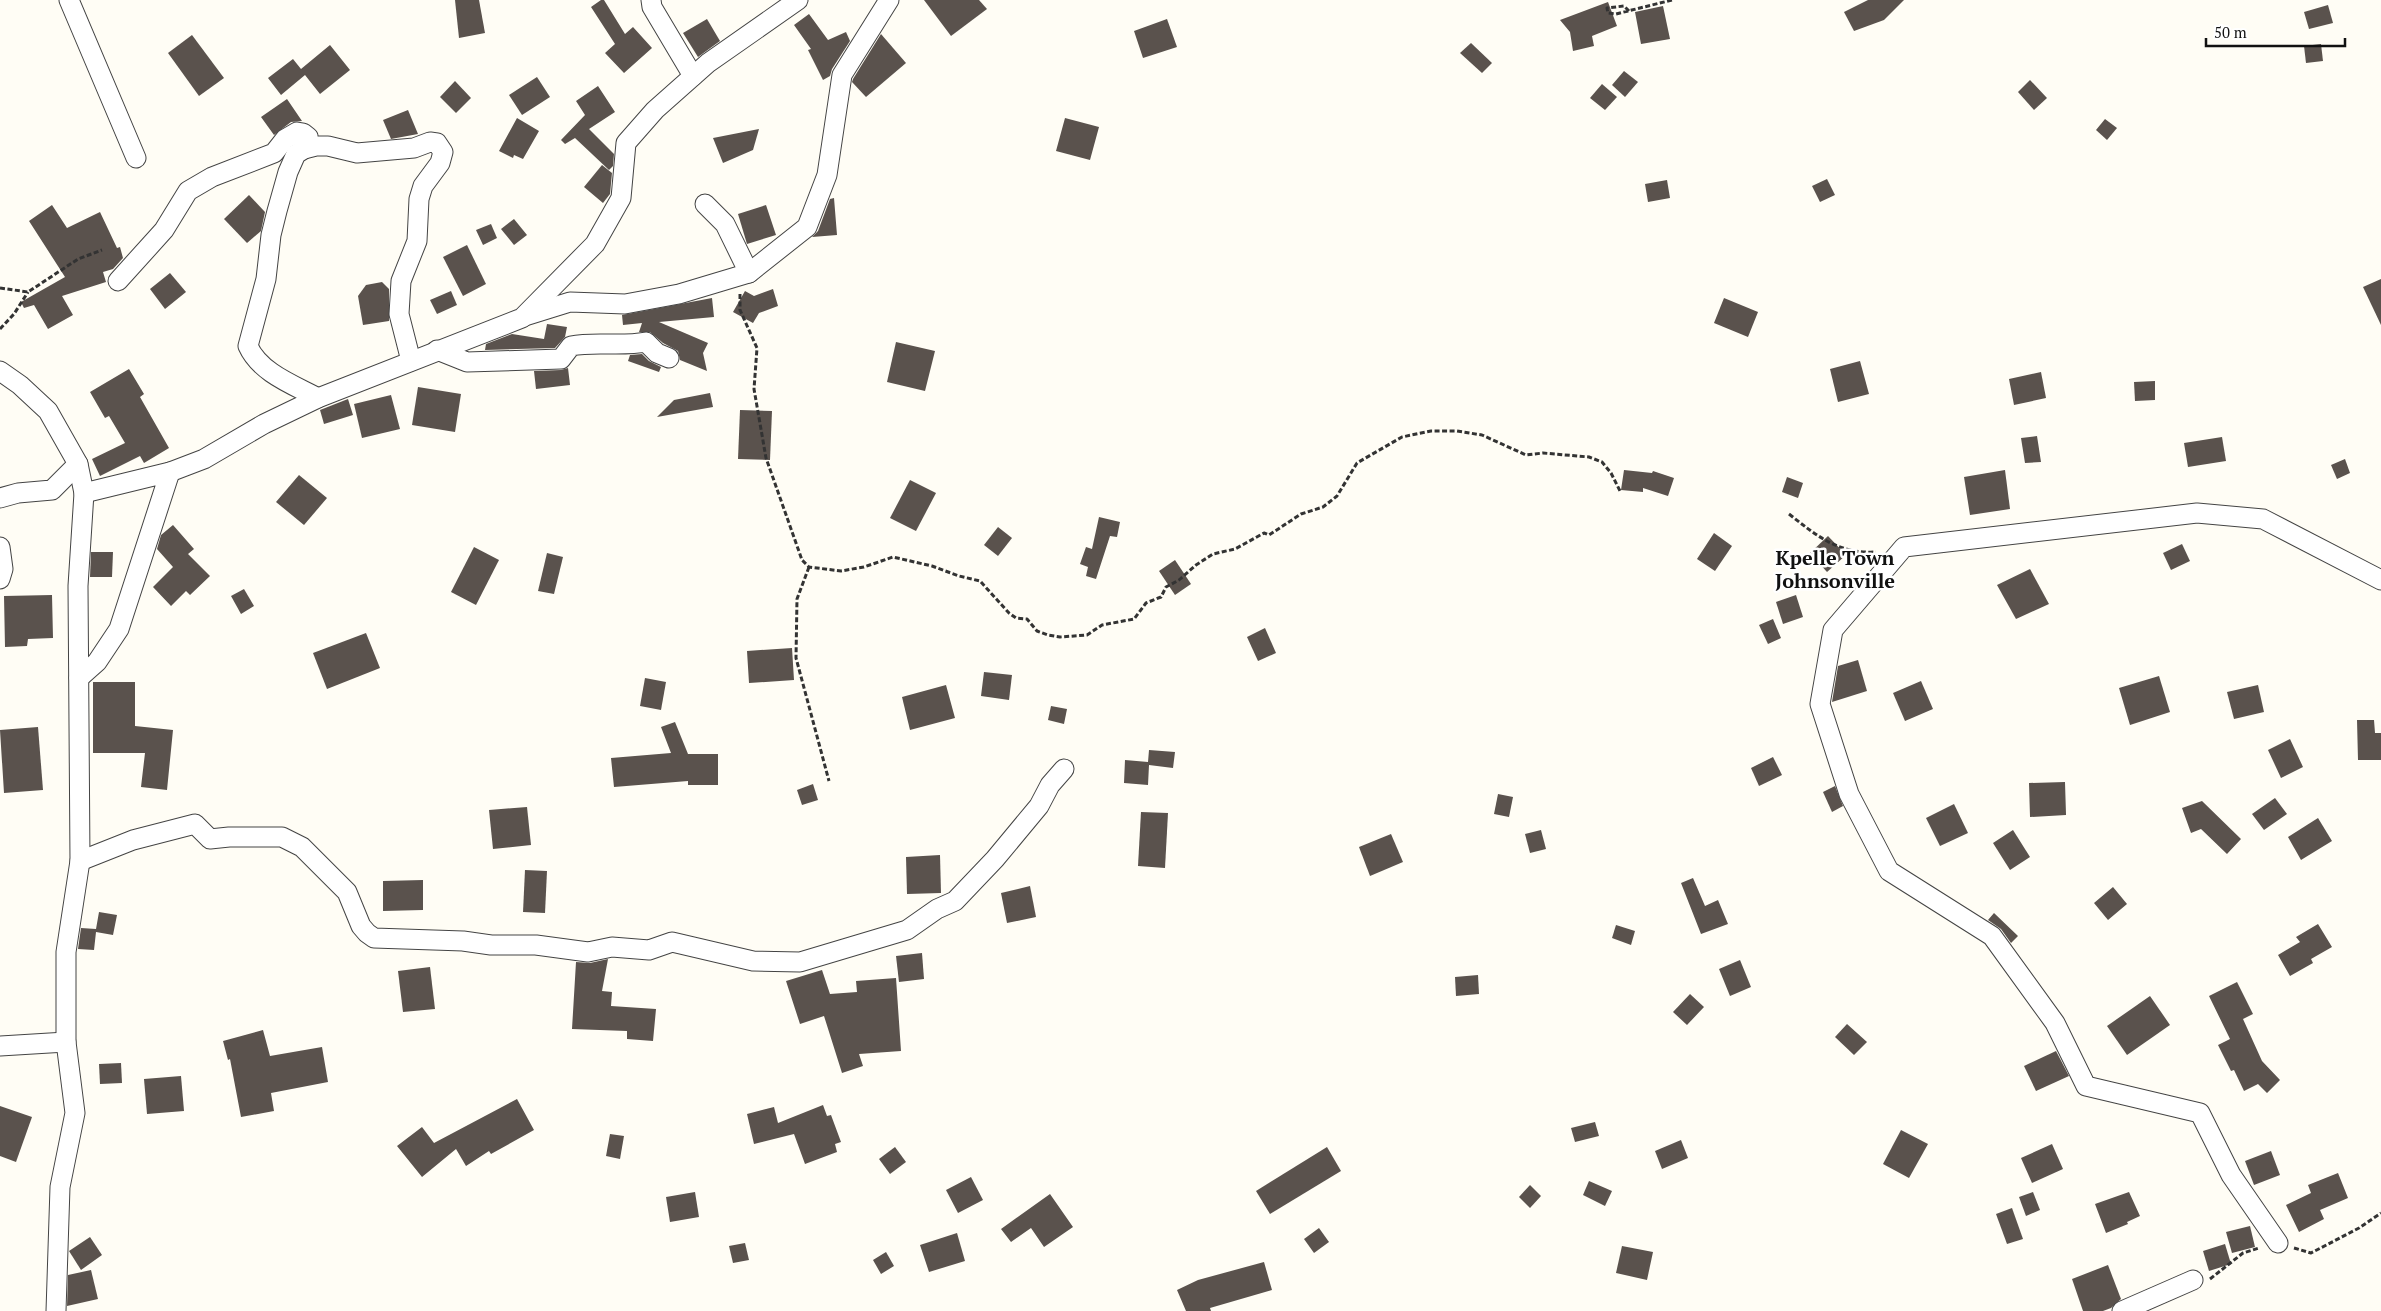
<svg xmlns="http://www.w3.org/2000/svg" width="2381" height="1311" font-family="'PT Serif',serif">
  <rect width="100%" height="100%" fill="#fffdf5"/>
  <!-- building -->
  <g fill="#5a524d">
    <polygon points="455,0 479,0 485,33 459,38"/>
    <polygon points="601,0 604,0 625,34 633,27 652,48 624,73 605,53 615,44 591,7"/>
    <polygon points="924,0 979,0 987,9 951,36"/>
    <polygon points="1868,0 1904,0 1884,20 1854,31 1844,12"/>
    <polygon points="1608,2 1617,26 1592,36 1594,46 1573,51 1570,32 1560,20"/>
    <polygon points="2328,5 2333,23 2309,29 2304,12"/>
    <polygon points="1663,6 1670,39 1641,44 1635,12"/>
    <polygon points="809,14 828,40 846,32 850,41 832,69 830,76 823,80 808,50 811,49 794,25"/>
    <polygon points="707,19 720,41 698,57 683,33"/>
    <polygon points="1167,19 1177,47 1143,58 1134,31"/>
    <polygon points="881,34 906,63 866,97 852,82 853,79"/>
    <polygon points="192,35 224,78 199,96 168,53"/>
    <polygon points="1471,43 1492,63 1482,73 1460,53"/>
    <polygon points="2321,44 2323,61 2306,63 2304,46"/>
    <polygon points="330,45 350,70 320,94 305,75 281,95 268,78 293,59 301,69"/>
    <polygon points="1624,71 1638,82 1625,97 1612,85"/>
    <polygon points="537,77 550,97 522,115 509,95"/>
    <polygon points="2030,80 2047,98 2034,110 2018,92"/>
    <polygon points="455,81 471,98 456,113 440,97"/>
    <polygon points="1602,84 1617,97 1605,110 1590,98"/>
    <polygon points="598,86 615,112 589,129 614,154 613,166 609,170 575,138 565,144 561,140 585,115 576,101"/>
    <polygon points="287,99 302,121 291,122 274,135 261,117"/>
    <polygon points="408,110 418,134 391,139 383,120"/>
    <polygon points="517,118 539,131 523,159 514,155 513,158 499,151"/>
    <polygon points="1065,118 1099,127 1090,160 1056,151"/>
    <polygon points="2105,119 2117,128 2107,140 2096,130"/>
    <polygon points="759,129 753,150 723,163 713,138"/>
    <polygon points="602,165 612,173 610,194 603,203 584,187"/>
    <polygon points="1827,179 1835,195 1820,202 1812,186"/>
    <polygon points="1667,180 1670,198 1648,202 1645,184"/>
    <polygon points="249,195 265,212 261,231 247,243 224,219"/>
    <polygon points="834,198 837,235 812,237 818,231 830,199"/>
    <polygon points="52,205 67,228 100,212 117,248 120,247 123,258 113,269 103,272 106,282 62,296 73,315 48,329 34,305 24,308 21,302 65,277 29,221"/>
    <polygon points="766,205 776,235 747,244 738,214"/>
    <polygon points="514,219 527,235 514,245 501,229"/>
    <polygon points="491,224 497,238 483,245 476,230"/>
    <polygon points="467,245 486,284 463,296 443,257"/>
    <polygon points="170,273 186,292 165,309 150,289"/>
    <polygon points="2381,279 2381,325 2363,287"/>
    <polygon points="382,282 389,289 389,321 363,325 358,296 366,285"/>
    <polygon points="773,289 778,306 759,313 753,323 733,312 745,291 754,296"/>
    <polygon points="451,291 457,305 437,314 430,300"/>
    <polygon points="712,298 714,317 659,322 708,343 703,353 707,371 680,360 678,351 663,343 650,332 639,332 642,323 623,325 622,315"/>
    <polygon points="1724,298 1758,312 1748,337 1714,323"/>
    <polygon points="547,324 567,327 565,337 555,348 485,350 486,344 512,334 544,339"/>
    <polygon points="896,342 935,351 925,391 887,382"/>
    <polygon points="642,354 649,361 661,367 659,372 628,361 630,355"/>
    <polygon points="1860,361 1869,394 1838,402 1830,369"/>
    <polygon points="568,368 570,385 536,389 534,371 561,370"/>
    <polygon points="129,369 144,394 140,397 169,448 144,463 140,456 100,476 92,459 125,443 109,416 105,418 90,392"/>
    <polygon points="2041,372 2046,398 2014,405 2009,379"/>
    <polygon points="2155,381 2155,400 2135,401 2134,382"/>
    <polygon points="418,387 461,394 455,432 412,425"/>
    <polygon points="710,393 713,407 657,417 674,400"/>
    <polygon points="391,395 400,429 362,438 354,404"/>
    <polygon points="348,399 353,415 324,424 320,410"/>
    <polygon points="740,410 772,411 770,460 738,459"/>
    <polygon points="2037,436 2041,462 2025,463 2021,438"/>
    <polygon points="2222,437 2226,461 2188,467 2184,443"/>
    <polygon points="2345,459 2350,473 2337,479 2331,465"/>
    <polygon points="1624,470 1652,473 1653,471 1674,478 1668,496 1643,488 1643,492 1621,490"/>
    <polygon points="2005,470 2010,509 1970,515 1964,477"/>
    <polygon points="299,475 327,498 304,525 276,502"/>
    <polygon points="1787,477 1803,483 1798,498 1782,492"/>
    <polygon points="910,480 936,493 916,531 890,518"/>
    <polygon points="1099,517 1120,522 1117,537 1110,536 1096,579 1086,576 1088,567 1080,564 1086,547 1092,549"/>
    <polygon points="173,525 194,549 188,554 210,576 190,595 186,591 171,606 153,587 173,567 157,549 161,535"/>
    <polygon points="998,527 1012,538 998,556 984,545"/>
    <polygon points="1714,533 1732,546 1715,571 1697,559"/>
    <polygon points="1828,536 1846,555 1827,572 1810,553"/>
    <polygon points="2182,544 2190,561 2171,570 2163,553"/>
    <polygon points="474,547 499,560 476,605 451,592"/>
    <polygon points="91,552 113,552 112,577 90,577"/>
    <polygon points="547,553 563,557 554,594 538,591"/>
    <polygon points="1175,560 1191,584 1175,595 1159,571"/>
    <polygon points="2030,569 2049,604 2016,619 1997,585"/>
    <polygon points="244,589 254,606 241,614 231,596"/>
    <polygon points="52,595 53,638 28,639 27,646 5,647 4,596"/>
    <polygon points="1796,595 1803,617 1783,624 1776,602"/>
    <polygon points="1773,619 1781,638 1768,644 1759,625"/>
    <polygon points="1265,628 1276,653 1258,661 1247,637"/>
    <polygon points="366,633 380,668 327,689 313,653"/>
    <polygon points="792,648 794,680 749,683 747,651"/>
    <polygon points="1858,660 1867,691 1832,702 1838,666"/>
    <polygon points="984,672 1012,675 1009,700 981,696"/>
    <polygon points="2159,676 2170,712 2130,725 2119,688"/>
    <polygon points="645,678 666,682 661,710 640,706"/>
    <polygon points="1921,681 1933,709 1905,721 1893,693"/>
    <polygon points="93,682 135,682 135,726 173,730 167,790 141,787 145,753 93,753"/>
    <polygon points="946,685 955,718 910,730 902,697"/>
    <polygon points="2258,685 2264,712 2234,719 2227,692"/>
    <polygon points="1051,706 1067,709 1064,724 1048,720"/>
    <polygon points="2357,720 2374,720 2375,733 2381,733 2381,760 2358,760"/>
    <polygon points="675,722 688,754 718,754 718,785 688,785 688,781 614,787 611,758 671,753 661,727"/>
    <polygon points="38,727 43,790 4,793 0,730"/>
    <polygon points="2290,739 2303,767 2281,778 2268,750"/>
    <polygon points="1149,750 1175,752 1173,768 1149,765 1148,785 1124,783 1125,760 1148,762"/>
    <polygon points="1773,757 1782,775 1759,786 1751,768"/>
    <polygon points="2065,782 2066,815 2030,817 2029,783"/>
    <polygon points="813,784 818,800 802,805 797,790"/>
    <polygon points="1835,786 1843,806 1832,812 1823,792"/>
    <polygon points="1498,794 1513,797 1509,817 1494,814"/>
    <polygon points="2275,798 2287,814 2264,830 2252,814"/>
    <polygon points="2202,801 2241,839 2227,854 2201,829 2191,833 2182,808"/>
    <polygon points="1954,804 1968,833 1940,846 1926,818"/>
    <polygon points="527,807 531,845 493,849 489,810"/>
    <polygon points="1141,812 1168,813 1165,868 1138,866"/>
    <polygon points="2318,818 2332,841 2301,860 2288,837"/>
    <polygon points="1541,830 1546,849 1530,853 1525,834"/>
    <polygon points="2013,830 2030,857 2010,870 1993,843"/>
    <polygon points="1391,834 1403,862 1370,876 1359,847"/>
    <polygon points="940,855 941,893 907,894 906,857"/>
    <polygon points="525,870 547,871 545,913 523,912"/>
    <polygon points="1693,878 1705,906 1718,900 1728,924 1701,934 1681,883"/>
    <polygon points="423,880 423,910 383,911 383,881"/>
    <polygon points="1030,886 1036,917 1007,923 1001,893"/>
    <polygon points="2113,887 2127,904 2108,920 2094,903"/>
    <polygon points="99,912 117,915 113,935 96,932 94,950 78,949 81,928 96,929"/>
    <polygon points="1994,913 2018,936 2011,943 2001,929 1988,920"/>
    <polygon points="2318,924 2332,947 2311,959 2313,963 2290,976 2278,955 2300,942 2296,937"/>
    <polygon points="1616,925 1635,931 1631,945 1612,938"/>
    <polygon points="922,953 924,979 899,982 896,956"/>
    <polygon points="608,959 602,991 612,992 611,1006 656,1009 653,1041 627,1039 627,1031 572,1029 576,962 590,963"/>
    <polygon points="1740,960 1751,987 1730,996 1719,969"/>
    <polygon points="430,967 435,1009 403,1012 398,971"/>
    <polygon points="822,970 830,994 857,992 856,981 896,978 901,1051 859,1054 863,1066 842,1073 824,1016 800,1024 786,981"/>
    <polygon points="1478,975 1479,994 1456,996 1455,977"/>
    <polygon points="2237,982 2253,1014 2243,1019 2262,1061 2280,1080 2267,1093 2258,1084 2244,1091 2234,1070 2231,1071 2218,1045 2230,1039 2209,996"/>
    <polygon points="1690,994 1704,1007 1687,1025 1673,1012"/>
    <polygon points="2150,996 2170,1025 2127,1055 2107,1026"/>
    <polygon points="1847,1024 1867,1042 1854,1055 1835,1037"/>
    <polygon points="263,1030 270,1056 322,1047 328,1082 271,1093 274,1111 241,1117 230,1059 228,1060 223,1041"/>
    <polygon points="2056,1051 2069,1076 2036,1091 2024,1066"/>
    <polygon points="121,1063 122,1083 100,1084 99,1064"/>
    <polygon points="181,1076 184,1111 147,1114 144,1079"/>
    <polygon points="517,1099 534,1130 491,1154 489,1151 466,1166 456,1149 422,1177 397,1146 422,1127 434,1143"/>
    <polygon points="823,1105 827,1116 831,1115 841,1142 835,1144 837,1152 805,1164 794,1134 754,1144 747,1114 774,1107 778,1123"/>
    <polygon points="0,1106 32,1117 16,1162 0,1156"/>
    <polygon points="1595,1122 1599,1136 1575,1142 1571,1128"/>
    <polygon points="1901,1130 1928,1144 1909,1178 1883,1164"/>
    <polygon points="610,1134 624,1136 620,1159 606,1156"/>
    <polygon points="1681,1140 1688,1158 1662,1169 1655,1151"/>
    <polygon points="2052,1144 2063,1169 2032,1183 2021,1158"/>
    <polygon points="895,1147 906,1162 890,1174 879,1159"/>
    <polygon points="1327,1147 1341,1171 1270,1214 1256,1191"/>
    <polygon points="2271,1151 2280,1175 2254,1185 2245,1161"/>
    <polygon points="2338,1173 2348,1198 2320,1210 2324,1219 2299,1232 2286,1205 2311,1193 2308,1185"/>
    <polygon points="971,1177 983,1200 958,1213 946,1190"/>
    <polygon points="1589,1181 1612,1191 1605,1206 1583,1195"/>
    <polygon points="1530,1185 1541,1196 1530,1208 1519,1197"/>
    <polygon points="695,1192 699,1217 670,1222 666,1197"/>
    <polygon points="2033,1192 2040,1210 2026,1216 2019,1197"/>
    <polygon points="2129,1192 2140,1216 2127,1222 2128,1224 2106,1233 2095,1204"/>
    <polygon points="1050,1194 1073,1227 1044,1247 1031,1228 1011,1242 1001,1229"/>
    <polygon points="2012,1208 2023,1239 2007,1244 1996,1214"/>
    <polygon points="2250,1226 2255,1247 2232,1253 2226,1232"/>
    <polygon points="1319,1228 1329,1242 1314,1253 1304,1239"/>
    <polygon points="957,1233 965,1261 929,1272 920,1245"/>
    <polygon points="90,1237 102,1255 81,1270 69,1251"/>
    <polygon points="745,1243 749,1260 733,1263 729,1246"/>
    <polygon points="2225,1244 2231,1264 2209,1271 2203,1251"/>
    <polygon points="1622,1246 1653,1252 1647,1280 1616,1273"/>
    <polygon points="886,1252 894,1266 881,1274 873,1260"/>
    <polygon points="1264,1262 1272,1290 1210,1308 1211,1311 1186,1311 1177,1290 1198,1280"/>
    <polygon points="2108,1265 2121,1299 2111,1308 2103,1311 2083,1311 2072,1279"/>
    <polygon points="91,1270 98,1299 67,1306 68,1275"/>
  </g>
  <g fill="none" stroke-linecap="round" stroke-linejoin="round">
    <defs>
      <g id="street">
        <polyline points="69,0 136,158"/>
        <polyline points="651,0 652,7 693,76"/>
        <polyline points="705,204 725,224 749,273"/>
        <polyline points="118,281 164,230 188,191 212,177 274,153 285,139 297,132 303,133 308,137 304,149"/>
        <polyline points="525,316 570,302 625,304 679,294 749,273 807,227 827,175 842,75 889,0"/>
        <path d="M 437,350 L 467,362 L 561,359 L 571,346 C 596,341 620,347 646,342 L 657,353 L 669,358"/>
        <polyline points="0,371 20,385 48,411 78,464 84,493 78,586 80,861 66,952 66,1042 75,1113 60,1187 56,1311"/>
        <path d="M 318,398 C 294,385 260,373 248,346 L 266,279 L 271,235 L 277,211 L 288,172 L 296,154 L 304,149 L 316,146 L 328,146 L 357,153 L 414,148 L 430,142 L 437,143 L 443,152 L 440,163 L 423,186 L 419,199 L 417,241 L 401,281 L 399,314 L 411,361"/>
        <polyline points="170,472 204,459 264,424 318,398 522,318 595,244 621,198 626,143 655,110 708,63 798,0"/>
        <polyline points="0,498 18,493 52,490 78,464"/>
        <polyline points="0,547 3,569 0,579"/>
        <polyline points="79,678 97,662 119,629 170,472 84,493"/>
        <polyline points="80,861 133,840 195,824 210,839 229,837 282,837 302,847 347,892 361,926 367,933 374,938 463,941 491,945 536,945 588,952 612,947 649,950 672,942 753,961 800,962 907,930 937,909 955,901 995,859 1039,806 1050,785 1064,769"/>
        <polyline points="0,1046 66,1042"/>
        <polyline points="2278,1243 2231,1175 2200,1113 2086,1086 2055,1023 1992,936 1889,871 1849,794 1820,704 1833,630 1904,547 2197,513 2263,519 2381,580"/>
        <polyline points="2122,1311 2193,1280"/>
      </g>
    </defs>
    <!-- street casing -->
    <use href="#street" stroke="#444" stroke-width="21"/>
    <!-- path -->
    <g stroke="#333" stroke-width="3" stroke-dasharray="5 2.5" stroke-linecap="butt">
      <polyline points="1629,11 1624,6 1607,8 1608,13 1616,14 1672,0"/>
      <polyline points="0,288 28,292 78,259 102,250"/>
      <polyline points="740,294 740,310 757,348 754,389 766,458 802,560 809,567 841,571 864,567 893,557 932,566 959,576 980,581 1009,613 1016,618 1027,619 1037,631 1048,635 1060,637 1087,635 1102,625 1134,619 1146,603 1161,597 1166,587 1179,580 1196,565 1213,554 1235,549 1264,533 1269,535 1301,514 1323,507 1337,496 1357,463 1402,437 1431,431 1457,431 1482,435 1526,455 1543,453 1589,457 1602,462 1611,473 1621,493"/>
      <polyline points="0,329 14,314 28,292"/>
      <path d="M 1789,514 C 1817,536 1838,554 1876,552"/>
      <polyline points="809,567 797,599 796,658 829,781"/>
      <polyline points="2294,1248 2311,1253 2359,1228 2381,1213"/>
      <polyline points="2210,1279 2243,1253 2259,1248"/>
    </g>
    <!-- street -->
    <use href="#street" stroke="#fff" stroke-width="19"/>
  </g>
  <g text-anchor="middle" stroke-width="5" stroke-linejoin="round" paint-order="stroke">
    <!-- quarter labels -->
    <g font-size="20" font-weight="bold" fill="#111" stroke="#fff">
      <text x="1835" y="565">Kpelle Town<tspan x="1835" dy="23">Johnsonville</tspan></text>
    </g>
  </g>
  <!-- scale -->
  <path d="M2206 38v8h139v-8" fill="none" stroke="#111111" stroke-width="2.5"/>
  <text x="2214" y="38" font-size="15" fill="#111111" stroke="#ffffff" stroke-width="4" paint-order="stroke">50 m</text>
</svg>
